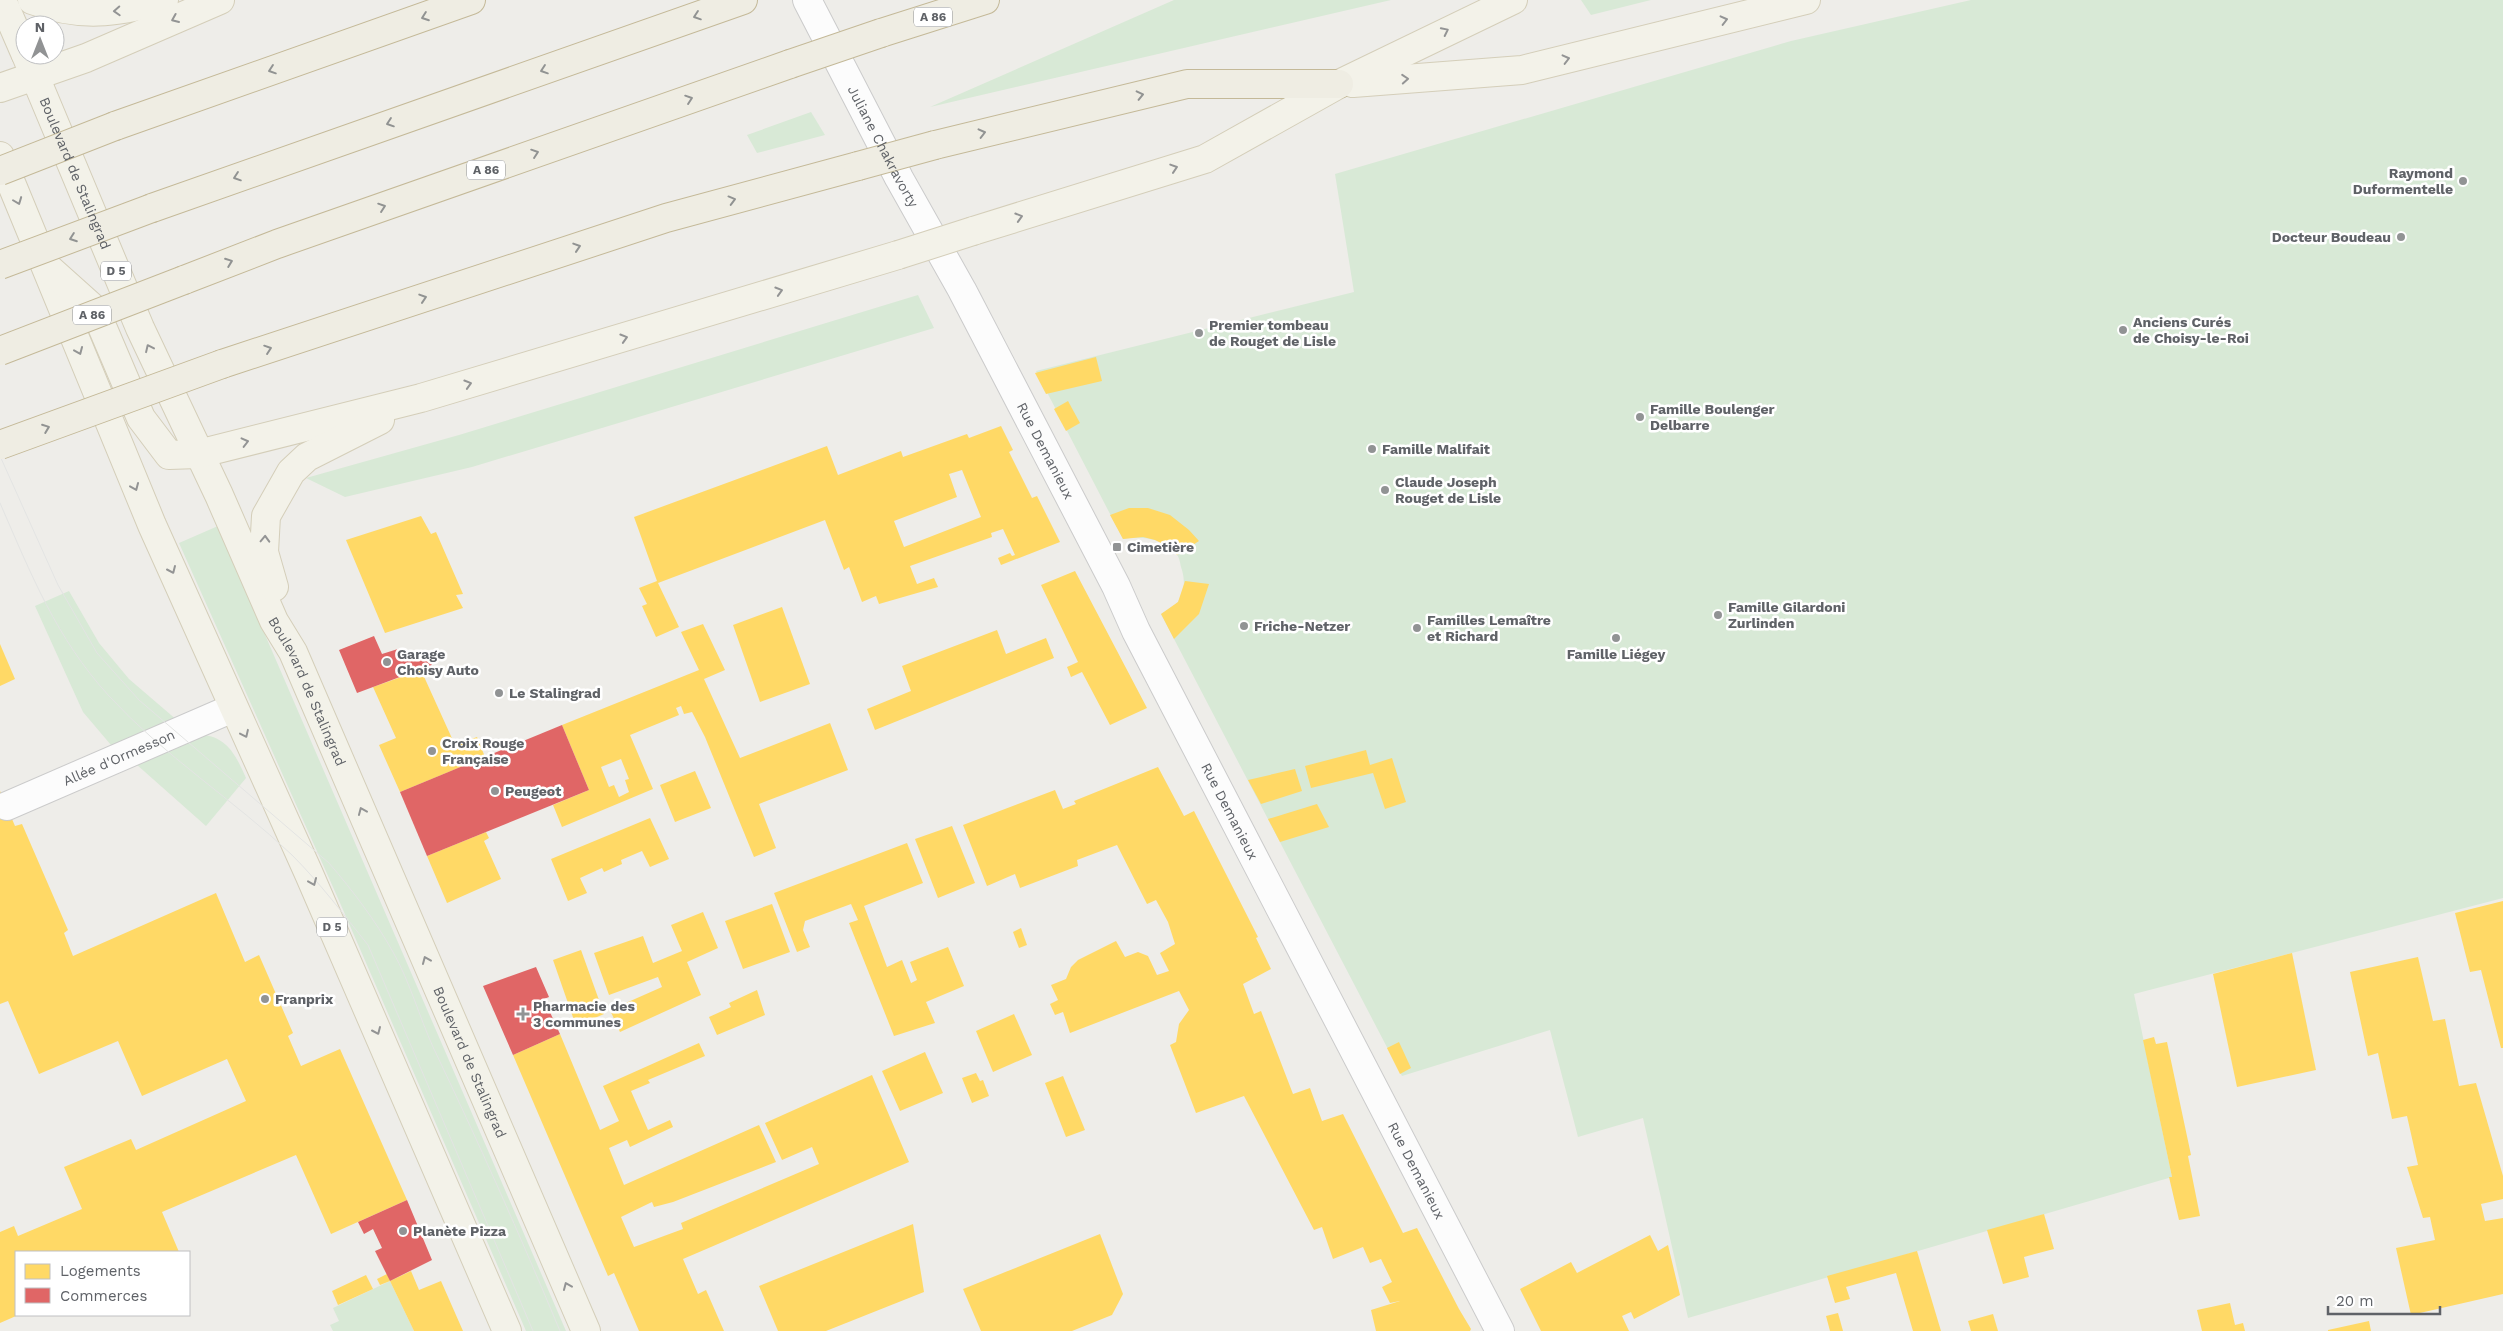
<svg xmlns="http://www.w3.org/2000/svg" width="2503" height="1331" font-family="'Work Sans',sans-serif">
  <rect width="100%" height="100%" fill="#eeede9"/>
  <!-- green -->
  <g fill="#d8e9d6">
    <polygon points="1174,0 1391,0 930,107"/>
    <polygon points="1581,0 1651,0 1591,15"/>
    <path d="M 1971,0 L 2503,0 L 2503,898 L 2134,994 L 2172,1177 L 1688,1318 L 1643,1118 L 1578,1137 L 1550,1030 L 1402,1076 L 1161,614 C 1166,611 1173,608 1177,603 C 1185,593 1185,581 1182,570 C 1180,565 1180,558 1177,555 C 1166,538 1140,536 1123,539 L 1036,371 L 1354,292 L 1335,174 L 1791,41 Z"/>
    <polygon points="811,112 825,135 757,153 747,135"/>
    <polygon points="918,295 934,328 472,467 345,497 306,478 459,435"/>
    <polygon points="218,526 566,1331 526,1331 337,896 179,543"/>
    <polygon points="69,591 99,643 129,679 178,721 111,745 83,712 35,606"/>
    <path d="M 205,735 C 229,739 237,758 246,778 L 206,826 L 136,764 Z"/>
    <polygon points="390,1281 414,1331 333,1331 330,1325 339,1321 333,1308"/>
  </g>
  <!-- homes -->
  <g fill="#ffd966" fill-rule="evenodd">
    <polygon points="1096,357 1102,381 1046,394 1035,373"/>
    <polygon points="1068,401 1080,423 1066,431 1054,409"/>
    <path d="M 1001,426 L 1013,450 L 1009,452 L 1032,498 L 1037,496 L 1060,542 L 1001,565 L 998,558 L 1010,553 L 1012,556 L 1015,555 L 1003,529 L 991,533 L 992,537 L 910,566 L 917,584 L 934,578 L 938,587 L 879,604 L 876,596 L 862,602 L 849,567 L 844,570 L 825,520 L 658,583 L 679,627 L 656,637 L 642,606 L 647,604 L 639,588 L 657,581 L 634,517 L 827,446 L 838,475 L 901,451 L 903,457 L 967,434 L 969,438 ZM 962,470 L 981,517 L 904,547 L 894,521 L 957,497 L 949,474 Z"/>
    <polygon points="1129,508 1148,508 1170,515 1189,530 1199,541 1177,555 1163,544 1155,540 1143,537 1123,539 1110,515"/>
    <polygon points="421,516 431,534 436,532 463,594 456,595 463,608 385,633 346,540"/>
    <polygon points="1075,571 1147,708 1110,725 1082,672 1071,677 1067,667 1078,662 1041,585"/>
    <polygon points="1185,581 1209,584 1199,614 1174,639 1161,614 1178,602"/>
    <polygon points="782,607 810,684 760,702 733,625"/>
    <path d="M 703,624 L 725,670 L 704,679 L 740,758 L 830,723 L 848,770 L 759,804 L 776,848 L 754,857 L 705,737 L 692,712 L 684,714 L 681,706 L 676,708 L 679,715 L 630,735 L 653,789 L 562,827 L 553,805 L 589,790 L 562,725 L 699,670 L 681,632 ZM 621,759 L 629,779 L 625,780 L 629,792 L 619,797 L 614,785 L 609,787 L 601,767 Z"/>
    <polygon points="997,630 1006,654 1046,638 1054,658 875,730 867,709 911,691 902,666"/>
    <polygon points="0,644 15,679 0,686"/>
    <polygon points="421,670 455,745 477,737 485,757 400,792 379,745 396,738 373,687"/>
    <polygon points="1366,750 1370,765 1392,758 1406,802 1385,809 1373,773 1311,788 1305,766"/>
    <polygon points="1158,767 1184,816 1194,811 1258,937 1256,938 1271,969 1243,984 1254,1014 1261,1011 1293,1094 1310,1088 1322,1121 1343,1114 1403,1233 1417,1228 1459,1309 1471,1329 1470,1331 1376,1331 1371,1310 1400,1301 1390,1303 1382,1287 1392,1282 1381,1259 1370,1263 1363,1247 1333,1259 1322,1227 1314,1230 1244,1096 1196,1113 1170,1045 1176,1042 1179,1024 1189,1010 1179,991 1070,1033 1063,1012 1055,1015 1050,1004 1058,1000 1051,985 1066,979 1071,967 1078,960 1116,941 1125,957 1138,952 1148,956 1157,975 1169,971 1160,953 1175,944 1168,922 1156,900 1147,904 1117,845 1077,860 1078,866 1020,888 1015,874 987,886 963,825 1055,790 1063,809 1076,804 1074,801"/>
    <polygon points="1295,769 1302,791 1261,804 1248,780"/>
    <polygon points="695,771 711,808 675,822 660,785"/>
    <polygon points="0,791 15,826 22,824 68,930 64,933 73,956 216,893 245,962 259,955 293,1033 288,1036 301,1066 340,1049 407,1200 331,1234 296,1155 162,1212 179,1252 16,1252 16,1316 0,1323 0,1232 14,1226 18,1236 82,1209 64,1167 131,1139 136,1150 246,1101 227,1059 142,1096 118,1041 39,1074 8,1001 0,1004"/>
    <polygon points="1317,804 1329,827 1280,842 1268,819"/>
    <polygon points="650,818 669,859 650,867 642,851 621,860 622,864 604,872 602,868 580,878 587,893 568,901 551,859"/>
    <polygon points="952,826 975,883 938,898 915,839"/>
    <polygon points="486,832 489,838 484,841 501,879 447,903 427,856"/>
    <polygon points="907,843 923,883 864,906 887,967 902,960 911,983 917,980 910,962 948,947 964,986 926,1002 935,1023 894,1036 849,923 858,920 851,904 805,921 803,930 810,947 797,952 774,893"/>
    <polygon points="2503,901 2503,1048 2501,1048 2481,970 2470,972 2455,913"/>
    <polygon points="772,904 790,952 743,969 725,921"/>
    <polygon points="703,912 718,948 687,962 701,995 620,1032 610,1010 662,987 658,977 609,995 594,953 643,936 653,963 682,951 671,925"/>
    <polygon points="1021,928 1027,945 1019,948 1013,932"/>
    <polygon points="581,950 604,1014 576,1026 553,960"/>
    <polygon points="2292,953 2316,1070 2237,1087 2213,974"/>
    <polygon points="2418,957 2433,1021 2445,1019 2459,1086 2476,1083 2503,1176 2503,1199 2481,1204 2485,1221 2503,1218 2503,1294 2411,1315 2396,1248 2435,1240 2430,1217 2423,1218 2407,1167 2418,1165 2407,1116 2392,1119 2378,1053 2368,1056 2350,972"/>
    <polygon points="757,990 765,1015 717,1035 709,1017 731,1007 729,1003"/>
    <polygon points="1014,1014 1032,1055 993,1072 976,1031"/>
    <polygon points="560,1034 600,1130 619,1121 603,1086 699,1043 705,1056 648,1080 650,1083 631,1091 648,1130 670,1120 673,1127 630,1147 627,1140 609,1148 624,1185 759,1125 776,1162 673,1202 654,1207 652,1202 621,1217 634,1247 683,1229 681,1223 819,1164 812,1147 782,1160 765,1123 872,1075 909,1162 683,1259 698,1294 706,1290 724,1331 639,1331 614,1273 608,1276 513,1055"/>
    <polygon points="2154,1037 2156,1044 2167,1042 2191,1155 2188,1156 2200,1216 2179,1220 2169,1177 2172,1177 2143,1040"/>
    <polygon points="1399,1042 1411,1068 1400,1074 1387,1048"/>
    <polygon points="925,1052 943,1093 900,1111 882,1071"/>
    <polygon points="976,1073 980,1081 983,1080 989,1096 972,1103 962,1078"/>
    <polygon points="1063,1076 1085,1130 1066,1137 1045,1083"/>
    <polygon points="2044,1214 2054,1249 2024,1257 2029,1277 2003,1284 1987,1230"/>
    <polygon points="913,1224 924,1292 826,1331 778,1331 759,1286"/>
    <polygon points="1100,1234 1123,1294 1112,1315 1072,1331 981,1331 963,1289"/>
    <polygon points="1650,1235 1658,1251 1668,1245 1680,1295 1634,1319 1631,1312 1622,1316 1629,1331 1541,1331 1520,1289 1571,1262 1577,1273"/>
    <polygon points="1917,1251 1941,1331 1913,1331 1896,1273 1846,1287 1850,1299 1835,1303 1827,1276"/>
    <polygon points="411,1271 419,1290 441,1281 463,1331 414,1331 390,1281"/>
    <polygon points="387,1274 390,1281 380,1285 377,1279"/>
    <polygon points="366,1275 373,1289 338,1305 332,1291"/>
    <polygon points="2230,1303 2235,1325 2243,1323 2245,1331 2202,1331 2197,1310"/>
    <polygon points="1838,1313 1843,1331 1830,1331 1826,1316"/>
    <polygon points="1993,1314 1998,1331 1971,1331 1968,1321"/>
    <polygon points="2369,1321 2371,1331 2328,1331 2328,1330"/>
  </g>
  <!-- shops -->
  <g fill="#e06666">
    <polygon points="374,636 382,654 401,648 405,658 426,651 432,665 357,693 339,650"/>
    <polygon points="562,725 589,790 427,856 400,792"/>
    <polygon points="536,967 549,997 544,999 560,1034 513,1055 483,986"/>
    <polygon points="407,1200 432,1260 390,1281 375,1251 382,1248 373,1229 364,1234 358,1222"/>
  </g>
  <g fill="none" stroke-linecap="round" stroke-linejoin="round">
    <defs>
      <g id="street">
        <path id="s1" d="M 807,0 L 899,178 L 962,290 L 1116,586 L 1136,631 L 1500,1331"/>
        <path id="s2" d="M 7,806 L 233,708"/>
      </g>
      <g id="primary">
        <polyline points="2,0 25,53"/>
        <path d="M 32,0 C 81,18 115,13 164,0"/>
        <path id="s3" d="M 26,55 L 140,328 L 219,495 L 274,621 L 293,652 L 586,1331"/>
        <polyline points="1353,83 1522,70 1806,0"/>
        <polyline points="0,88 86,58 220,0"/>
        <polyline points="0,156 152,525 309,874 507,1331"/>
        <polyline points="973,231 1205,159 1339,84 1513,0"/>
        <polyline points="47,267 95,310 141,418 169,455 198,454 421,398 898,255"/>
        <polyline points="274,587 264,552 266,516 291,472 307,457 380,420"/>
      </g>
      <g id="highway">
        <polyline points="881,33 985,0"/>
        <polyline points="115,126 471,0"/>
        <polyline points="935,145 1187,84 1339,84"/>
        <polyline points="152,208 743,0"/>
        <polyline points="184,280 277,244 790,64"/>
        <polyline points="222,364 666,218 858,166"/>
      </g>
    </defs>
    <!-- street casing -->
    <use href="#street" stroke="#cbcbcb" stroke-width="30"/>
    <!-- primary casing -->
    <use href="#primary" stroke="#d4ceb9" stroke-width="30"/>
    <!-- highway casing -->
    <use href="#highway" stroke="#c4b998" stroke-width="30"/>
    <!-- street -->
    <use href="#street" stroke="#fcfcfc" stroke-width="28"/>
    <!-- primary -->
    <use href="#primary" stroke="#f3f2e9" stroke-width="28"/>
    <!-- highway -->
    <use href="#highway" stroke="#efede3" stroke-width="28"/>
    <!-- tram -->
    <g stroke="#e3e4e3" stroke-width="1">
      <path d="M 0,456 L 58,585 L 97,653 L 139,700 L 329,863 C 353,891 375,920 393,952 C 410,982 419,1016 433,1047 C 478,1141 520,1235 560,1331"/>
      <path d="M 0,503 C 31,574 56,638 109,696 C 164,756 234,800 292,855 C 320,883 344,915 368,945 L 533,1331"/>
    </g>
    <defs>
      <polyline id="primary-bridge" points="898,255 973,231"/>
      <g id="highway-bridge">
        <polyline points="790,64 881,33"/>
        <polyline points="858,166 935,145"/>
        <polyline points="0,171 115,126"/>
        <polyline points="0,265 152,208"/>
        <polyline points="0,351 184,280"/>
        <polyline points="0,445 222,364"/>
      </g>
    </defs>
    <!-- primary-bridge casing -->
    <use href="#primary-bridge" stroke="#d4ceb9" stroke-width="30" stroke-linecap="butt"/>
    <!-- highway-bridge casing -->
    <use href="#highway-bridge" stroke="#c4b998" stroke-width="30" stroke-linecap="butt"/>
    <!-- primary-bridge -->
    <use href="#primary-bridge" stroke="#f3f2e9" stroke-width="28"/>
    <!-- highway-bridge -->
    <use href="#highway-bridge" stroke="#efede3" stroke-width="28"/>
  </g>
  <!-- one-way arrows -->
  <defs><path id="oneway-chevron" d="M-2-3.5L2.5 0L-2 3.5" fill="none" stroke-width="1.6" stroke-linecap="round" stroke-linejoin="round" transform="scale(1.25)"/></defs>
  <g stroke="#939494">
    <use href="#oneway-chevron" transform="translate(117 11) rotate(177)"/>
    <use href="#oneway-chevron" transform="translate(175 19) rotate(157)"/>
    <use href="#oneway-chevron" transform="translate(1724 20) rotate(-14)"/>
    <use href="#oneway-chevron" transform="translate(1445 31) rotate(-26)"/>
    <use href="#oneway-chevron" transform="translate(1566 59) rotate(-14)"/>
    <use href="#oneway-chevron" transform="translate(1405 79) rotate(-4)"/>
    <use href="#oneway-chevron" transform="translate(1174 168) rotate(-18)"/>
    <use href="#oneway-chevron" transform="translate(18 201) rotate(69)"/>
    <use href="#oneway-chevron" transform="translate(1019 217) rotate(-17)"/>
    <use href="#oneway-chevron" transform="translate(779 291) rotate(-17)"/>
    <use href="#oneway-chevron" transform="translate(624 338) rotate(-17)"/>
    <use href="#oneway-chevron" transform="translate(149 348) rotate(-115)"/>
    <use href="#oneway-chevron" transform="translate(79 351) rotate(67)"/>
    <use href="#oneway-chevron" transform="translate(468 384) rotate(-17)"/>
    <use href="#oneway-chevron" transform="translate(245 442) rotate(-14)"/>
    <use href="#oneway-chevron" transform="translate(135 487) rotate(67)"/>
    <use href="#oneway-chevron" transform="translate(265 539) rotate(-88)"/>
    <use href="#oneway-chevron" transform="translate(172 570) rotate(66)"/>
    <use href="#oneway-chevron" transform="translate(245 734) rotate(65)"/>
    <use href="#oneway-chevron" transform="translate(362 811) rotate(-113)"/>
    <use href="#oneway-chevron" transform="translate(313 882) rotate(67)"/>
    <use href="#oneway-chevron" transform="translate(426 960) rotate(-113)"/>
    <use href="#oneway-chevron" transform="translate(377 1031) rotate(66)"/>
    <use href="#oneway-chevron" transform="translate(567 1286) rotate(-113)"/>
  </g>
  <g stroke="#919392">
    <use href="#oneway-chevron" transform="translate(697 16) rotate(161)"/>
    <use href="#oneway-chevron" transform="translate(425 17) rotate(160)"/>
    <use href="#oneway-chevron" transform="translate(272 70) rotate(161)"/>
    <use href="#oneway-chevron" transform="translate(544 70) rotate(161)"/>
    <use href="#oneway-chevron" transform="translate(1140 95) rotate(-13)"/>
    <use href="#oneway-chevron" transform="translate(689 99) rotate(-19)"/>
    <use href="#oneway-chevron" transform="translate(390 123) rotate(161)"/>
    <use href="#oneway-chevron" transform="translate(982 133) rotate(-14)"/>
    <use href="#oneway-chevron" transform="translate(535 153) rotate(-19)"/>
    <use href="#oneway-chevron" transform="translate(237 177) rotate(161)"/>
    <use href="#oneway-chevron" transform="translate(732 200) rotate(-15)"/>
    <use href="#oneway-chevron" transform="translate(382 207) rotate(-19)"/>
    <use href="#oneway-chevron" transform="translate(73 238) rotate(160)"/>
    <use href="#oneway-chevron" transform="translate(577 247) rotate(-18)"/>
    <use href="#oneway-chevron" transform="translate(229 262) rotate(-21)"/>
    <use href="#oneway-chevron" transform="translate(423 298) rotate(-18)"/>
    <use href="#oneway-chevron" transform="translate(268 349) rotate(-19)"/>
    <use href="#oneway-chevron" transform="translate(46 428) rotate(-21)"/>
  </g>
  <!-- markers -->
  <g fill="#919394" stroke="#fff" stroke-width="2">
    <circle cx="2463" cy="181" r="5"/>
    <circle cx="2401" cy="237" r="5"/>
    <circle cx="2123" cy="330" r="5"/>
    <circle cx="1199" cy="333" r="5"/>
    <circle cx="1640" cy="417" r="5"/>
    <circle cx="1372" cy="449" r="5"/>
    <circle cx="1385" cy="490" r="5"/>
    <rect x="1112" y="542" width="10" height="10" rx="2.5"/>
    <circle cx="1718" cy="615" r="5"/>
    <circle cx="1244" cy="626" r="5"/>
    <circle cx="1417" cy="628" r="5"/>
    <circle cx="1616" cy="638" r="5"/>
    <circle cx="387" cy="662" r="5"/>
    <circle cx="499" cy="693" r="5"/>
    <circle cx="432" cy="751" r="5"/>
    <circle cx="495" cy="791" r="5"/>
    <circle cx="265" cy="999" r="5"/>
    <path d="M520.5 1006.5h5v5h5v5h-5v5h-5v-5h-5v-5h5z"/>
    <circle cx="403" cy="1231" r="5"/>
  </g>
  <g text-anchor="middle" stroke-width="5" stroke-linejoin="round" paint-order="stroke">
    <!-- shield labels -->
    <g fill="#fff" stroke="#8f9195" stroke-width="1">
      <rect x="914" y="7.5" width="38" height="19" rx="4"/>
      <rect x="467" y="160.5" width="38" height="19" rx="4"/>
      <rect x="101" y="261.5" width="30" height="19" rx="4"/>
      <rect x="73" y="305.5" width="38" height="19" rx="4"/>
      <rect x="317" y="917.5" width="30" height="19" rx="4"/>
    </g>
    <g font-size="12" font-weight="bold" fill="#5f6267">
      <text x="933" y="21">A 86</text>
      <text x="486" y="174">A 86</text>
      <text x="116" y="275">D 5</text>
      <text x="92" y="319">A 86</text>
      <text x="332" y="931">D 5</text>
    </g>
    <!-- street labels -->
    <g font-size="14" fill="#5f6267" stroke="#fff">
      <text dy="5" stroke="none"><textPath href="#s1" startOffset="165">Juliane Chakravorty</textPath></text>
      <text dy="5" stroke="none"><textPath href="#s3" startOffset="128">Boulevard de Stalingrad</textPath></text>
      <text dy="5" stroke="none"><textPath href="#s1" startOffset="510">Rue Demanieux</textPath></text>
      <text dy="5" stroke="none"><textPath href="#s3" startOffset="696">Boulevard de Stalingrad</textPath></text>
      <text dy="5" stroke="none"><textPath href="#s2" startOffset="122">Allée d'Ormesson</textPath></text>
      <text dy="5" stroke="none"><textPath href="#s1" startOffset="915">Rue Demanieux</textPath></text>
      <text dy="5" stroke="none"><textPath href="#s3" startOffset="1101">Boulevard de Stalingrad</textPath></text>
      <text dy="5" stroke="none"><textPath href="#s1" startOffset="1320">Rue Demanieux</textPath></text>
    </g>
    <!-- poi labels -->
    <g font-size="14" font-weight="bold" fill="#5f6267" stroke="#fff" text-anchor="start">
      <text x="2453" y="178" text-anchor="end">Raymond<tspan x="2453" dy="16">Duformentelle</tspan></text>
      <text x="2391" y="242" text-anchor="end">Docteur Boudeau</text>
      <text x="2133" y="327">Anciens Curés<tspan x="2133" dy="16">de Choisy-le-Roi</tspan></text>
      <text x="1209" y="330">Premier tombeau<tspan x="1209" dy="16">de Rouget de Lisle</tspan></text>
      <text x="1650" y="414">Famille Boulenger<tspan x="1650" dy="16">Delbarre</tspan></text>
      <text x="1382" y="454">Famille Malifait</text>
      <text x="1395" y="487">Claude Joseph<tspan x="1395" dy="16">Rouget de Lisle</tspan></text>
      <text x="1127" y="552">Cimetière</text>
      <text x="1728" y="612">Famille Gilardoni<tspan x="1728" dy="16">Zurlinden</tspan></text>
      <text x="1427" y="625">Familles Lemaître<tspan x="1427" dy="16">et Richard</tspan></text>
      <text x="1254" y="631">Friche-Netzer</text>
      <text x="397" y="659">Garage<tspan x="397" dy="16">Choisy Auto</tspan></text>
      <text x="1616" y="659" text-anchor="middle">Famille Liégey</text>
      <text x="509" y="698">Le Stalingrad</text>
      <text x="442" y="748">Croix Rouge<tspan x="442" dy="16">Française</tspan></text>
      <text x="505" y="796">Peugeot</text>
      <text x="275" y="1004">Franprix</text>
      <text x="533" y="1011">Pharmacie des<tspan x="533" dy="16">3 communes</tspan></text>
      <text x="413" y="1236">Planète Pizza</text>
    </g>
  </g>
  <!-- legend -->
  <rect x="15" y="1251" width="175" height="65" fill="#ffffff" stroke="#bfc0c2"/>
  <rect x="25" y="1264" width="25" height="15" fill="#ffd966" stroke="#bfc0c2"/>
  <text x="60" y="1276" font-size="15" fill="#5f6267">Logements</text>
  <rect x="25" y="1288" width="25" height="15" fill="#e06666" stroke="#bfc0c2"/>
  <text x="60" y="1301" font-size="15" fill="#5f6267">Commerces</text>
  <!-- north arrow -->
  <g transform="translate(40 40)"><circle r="24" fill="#ffffff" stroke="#bfc0c2"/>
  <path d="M0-4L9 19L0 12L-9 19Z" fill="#919394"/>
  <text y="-8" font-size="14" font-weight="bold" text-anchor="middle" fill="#5f6267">N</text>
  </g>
  <!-- scale -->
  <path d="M2328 1306v8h112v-8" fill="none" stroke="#5f6267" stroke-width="2.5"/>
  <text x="2336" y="1306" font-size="15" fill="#5f6267" stroke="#ffffff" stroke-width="4" paint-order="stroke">20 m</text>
</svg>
